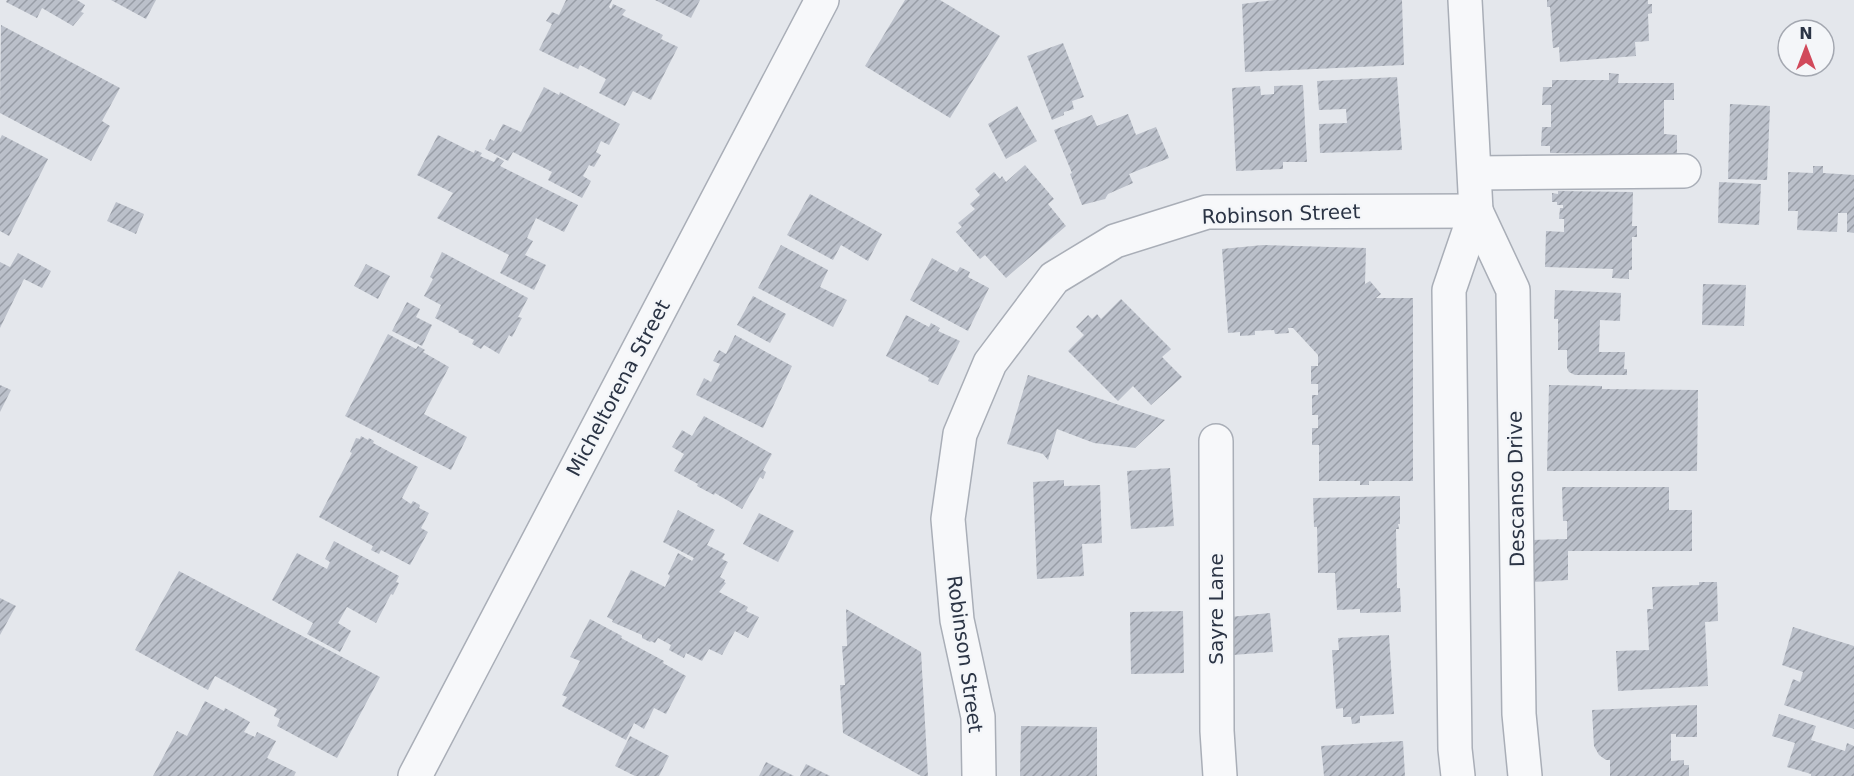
<svg xmlns="http://www.w3.org/2000/svg" width="1854" height="776" font-family="'DejaVu Sans',sans-serif">
  <defs>
    <pattern id="building-hatch" width="6" height="6" patternUnits="userSpaceOnUse" patternTransform="scale(1.5)"><rect width="6" height="6" fill="#bbc0ca"/><path d="M-1 1l2-2M0 6l6-6M5 7l2-2" fill="none" stroke="#989da6"/></pattern>
  </defs>
  <rect width="100%" height="100%" fill="#e4e7ec"/>
  <!-- building -->
  <g fill="url(#building-hatch)">
    <polygon points="7,0 77,0 85,5 81,12 84,13 73,26 42,8 37,18 6,2"/>
    <polygon points="111,0 156,0 146,19"/>
    <polygon points="566,0 612,0 609,7 611,9 613,4 626,10 622,15 663,35 661,39 678,47 651,100 633,91 625,106 599,93 606,79 580,65 578,69 539,50 552,24 546,21 552,12 559,15"/>
    <polygon points="655,0 700,0 691,18"/>
    <polygon points="905,0 940,0 1000,36 950,118 865,66"/>
    <polygon points="1275,0 1402,0 1404,65 1245,72 1242,4"/>
    <polygon points="1547,0 1648,0 1648,4 1652,4 1652,13 1648,14 1649,41 1635,42 1636,56 1560,62 1559,47 1553,48 1550,7 1547,7"/>
    <polygon points="1,25 120,88 102,121 110,126 91,161 0,113"/>
    <polygon points="1063,43 1084,97 1072,101 1074,109 1064,112 1064,115 1052,120 1027,56"/>
    <polygon points="1609,73 1619,74 1618,83 1674,83 1674,100 1664,100 1664,134 1677,135 1677,158 1606,163 1606,154 1550,153 1550,146 1541,146 1542,127 1551,127 1551,105 1542,105 1543,87 1552,87 1552,80 1609,80"/>
    <polygon points="1397,77 1402,150 1320,153 1319,124 1347,123 1346,109 1319,110 1317,81"/>
    <polygon points="1303,85 1307,162 1283,162 1283,169 1236,171 1232,88 1260,86 1261,95 1274,94 1274,86"/>
    <polygon points="544,87 559,95 560,92 620,124 609,145 601,141 596,152 601,155 594,167 589,165 583,176 591,181 582,198 548,180 552,172 513,152 508,161 485,149 490,139 494,141 503,124 521,132"/>
    <polygon points="1730,104 1770,106 1767,180 1728,179"/>
    <polygon points="1017,106 1037,141 1006,159 988,124"/>
    <polygon points="1128,114 1136,135 1156,127 1169,158 1129,174 1133,183 1108,194 1105,199 1082,205 1070,174 1072,173 1054,130 1092,115 1097,126"/>
    <polygon points="2,135 48,159 9,236 0,231 0,139"/>
    <polygon points="438,135 474,153 475,150 482,153 480,156 494,162 497,157 504,161 500,166 578,205 564,232 536,218 527,238 533,241 525,255 546,265 534,290 500,273 509,255 437,218 453,193 417,175"/>
    <polygon points="1025,165 1054,199 1048,204 1066,226 1006,278 985,255 980,259 956,232 962,227 958,223 975,209 970,204 980,195 975,189 994,172 1000,179 1002,176 1006,182"/>
    <polygon points="1813,166 1823,166 1823,173 1854,175 1854,233 1847,232 1847,213 1838,213 1837,232 1797,230 1798,211 1788,211 1788,172 1813,173"/>
    <polygon points="1719,182 1761,184 1759,225 1718,223"/>
    <polygon points="1558,191 1633,192 1632,226 1637,226 1637,237 1632,237 1632,270 1629,270 1629,279 1612,278 1613,269 1545,267 1546,231 1564,232 1564,219 1559,219 1560,208 1563,208 1563,205 1557,205 1557,202 1552,202 1552,193 1558,194"/>
    <polygon points="810,194 882,234 868,261 841,245 833,260 787,235"/>
    <polygon points="116,202 144,214 136,234 107,221"/>
    <polygon points="781,245 828,270 820,287 847,300 833,327 758,288"/>
    <polygon points="1263,245 1366,248 1365,284 1370,281 1381,294 1376,298 1413,298 1413,481 1369,481 1369,485 1360,485 1360,481 1319,481 1319,445 1312,445 1312,428 1318,428 1318,415 1312,415 1312,395 1318,395 1318,384 1311,384 1311,366 1318,366 1318,355 1293,328 1288,328 1289,333 1275,334 1274,330 1255,331 1255,335 1240,336 1240,332 1228,333 1222,249"/>
    <polygon points="442,252 528,298 518,317 522,318 512,337 509,335 499,354 484,345 481,349 472,344 474,340 458,332 459,331 435,318 441,305 424,296 433,279 430,277"/>
    <polygon points="18,253 51,271 42,288 24,279 0,328 0,262 10,267"/>
    <polygon points="932,258 957,272 960,267 970,272 968,277 989,288 968,331 910,300"/>
    <polygon points="366,264 390,276 378,299 354,286"/>
    <polygon points="1703,284 1746,285 1744,326 1702,325"/>
    <polygon points="1555,290 1621,293 1620,321 1600,320 1599,352 1625,352 1624,369 1627,369 1627,375 1575,375 1569,372 1567,368 1567,350 1558,350 1558,319 1554,319"/>
    <polygon points="753,296 786,314 770,343 737,325"/>
    <polygon points="1121,299 1171,349 1162,357 1182,377 1151,405 1133,386 1118,401 1068,351 1084,335 1076,327 1088,315 1092,319 1097,314 1101,319"/>
    <polygon points="407,302 420,309 416,317 432,325 422,346 392,331"/>
    <polygon points="906,315 929,327 931,323 940,328 938,331 960,341 938,385 928,381 929,378 886,356"/>
    <polygon points="388,334 416,349 418,346 425,350 423,352 449,367 424,414 467,437 451,470 345,416"/>
    <polygon points="735,335 792,366 763,428 696,395 704,378 711,382 720,364 713,361 719,350 726,354"/>
    <polygon points="1028,375 1040,379 1165,420 1135,448 1094,443 1057,429 1048,460 1043,454 1007,444"/>
    <polygon points="0,385 11,390 0,412"/>
    <polygon points="1549,385 1602,386 1602,389 1698,390 1697,471 1547,471"/>
    <polygon points="704,416 772,454 763,470 766,472 763,479 760,477 742,509 715,493 714,495 697,486 698,484 674,471 684,454 672,447 682,430 692,436"/>
    <polygon points="361,436 368,440 369,438 374,441 373,443 418,467 402,498 411,504 413,501 420,505 419,508 429,513 421,528 428,532 410,565 381,550 379,554 371,550 373,546 319,517 352,453 350,452 356,438 360,439"/>
    <polygon points="1170,468 1174,526 1131,529 1127,471"/>
    <polygon points="1064,480 1064,486 1100,485 1102,543 1082,544 1084,576 1037,579 1033,482"/>
    <polygon points="1562,487 1669,487 1669,510 1692,510 1692,551 1568,551 1568,580 1532,582 1531,540 1567,539 1567,521 1563,521"/>
    <polygon points="1400,496 1400,524 1398,524 1399,529 1396,529 1397,588 1400,588 1401,612 1360,613 1360,609 1337,610 1335,573 1318,573 1317,527 1314,527 1313,498"/>
    <polygon points="678,510 715,530 707,545 725,554 722,559 728,562 720,577 725,580 724,582 726,583 719,592 748,607 746,611 759,617 748,638 735,631 722,655 709,649 702,661 686,653 684,658 669,650 671,645 658,638 655,643 651,641 650,642 642,638 642,635 612,622 613,620 607,617 631,570 665,587 670,576 668,574 678,553 692,561 694,558 663,542"/>
    <polygon points="759,513 794,531 778,562 743,544"/>
    <polygon points="334,541 399,576 396,582 399,583 393,595 391,594 376,623 347,607 338,623 351,631 340,652 307,634 313,623 272,600 297,553 327,569 330,562 325,559"/>
    <polygon points="179,571 380,677 337,758 277,726 280,719 274,716 277,709 215,676 208,690 135,650"/>
    <polygon points="1699,582 1717,582 1718,621 1705,622 1708,686 1618,691 1616,651 1649,650 1647,609 1653,609 1652,587 1699,585"/>
    <polygon points="0,598 16,606 0,635"/>
    <polygon points="846,609 921,652 928,776 921,776 843,733 840,685 845,685 842,646 847,646"/>
    <polygon points="1183,611 1184,673 1131,674 1130,612"/>
    <polygon points="1270,613 1273,652 1233,655 1230,617"/>
    <polygon points="590,619 622,636 621,638 664,661 663,663 686,676 666,714 654,708 644,729 634,723 626,740 562,706 567,697 562,695 580,661 570,657"/>
    <polygon points="1793,627 1854,646 1854,729 1784,705 1793,679 1800,682 1803,672 1782,665"/>
    <polygon points="1389,635 1394,714 1360,716 1360,723 1352,724 1351,717 1343,717 1343,708 1336,709 1332,650 1339,650 1338,638"/>
    <polygon points="205,701 224,711 225,708 250,722 244,732 255,737 257,732 276,741 267,758 296,772 294,776 153,776 177,731 187,736"/>
    <polygon points="1697,705 1697,737 1676,737 1676,734 1671,734 1671,761 1684,760 1684,765 1689,765 1689,776 1610,776 1610,760 1606,760 1599,755 1594,746 1592,710"/>
    <polygon points="1779,714 1816,726 1811,740 1845,751 1847,743 1854,746 1854,776 1811,776 1811,774 1787,767 1795,743 1772,736"/>
    <polygon points="1021,726 1097,727 1097,776 1020,776"/>
    <polygon points="630,736 669,756 659,776 635,776 615,766"/>
    <polygon points="1403,741 1405,776 1324,776 1321,746"/>
    <polygon points="766,762 794,776 759,776"/>
    <polygon points="806,764 830,776 800,776"/>
  </g>
  <g fill="none" stroke-linecap="round" stroke-linejoin="round">
    <defs>
      <g id="minor">
        <polyline points="1475,173 1684,171"/>
        <polyline points="1476,211 1513,290 1519,714 1525,776"/>
        <polyline points="1216,441 1217,731 1220,776"/>
        <polyline points="415,776 822,0"/>
        <polyline points="979,776 978,717 957,620 948,519 960,434 990,363 1054,278 1115,241 1207,212 1476,211"/>
        <polyline points="1458,776 1455,749 1449,290 1476,211 1465,0"/>
      </g>
    </defs>
    <!-- minor casing -->
    <use href="#minor" stroke="#a9aeb7" stroke-width="36"/>
    <!-- minor -->
    <use href="#minor" stroke="#f7f8fa" stroke-width="33"/>
  </g>
  <g text-anchor="middle" stroke-width="4.5" stroke-linejoin="round" paint-order="stroke">
    <!-- street labels -->
    <g font-size="20" fill="#2b3445" stroke="#f4f6f9">
      <text transform="translate(1281 214) rotate(-2)" y="7">Robinson Street</text>
      <text transform="translate(618 388) rotate(-62)" y="7">Micheltorena Street</text>
      <text transform="translate(1516 489) rotate(-91)" y="7">Descanso Drive</text>
      <text transform="translate(1216 609) rotate(-90)" y="7">Sayre Lane</text>
      <text transform="translate(965 654) rotate(82)" y="7">Robinson Street</text>
    </g>
  </g>
  <!-- north arrow -->
  <g transform="translate(1806 48)"><circle r="28" fill="#f4f6f9" stroke="#a4a8b1" stroke-width="1.5"/>
  <path d="M0-4.5L10 22L0 15L-10 22Z" fill="#d1495b"/>
  <text y="-9" font-size="16" font-weight="bold" text-anchor="middle" fill="#2b3445">N</text>
  </g>
</svg>
